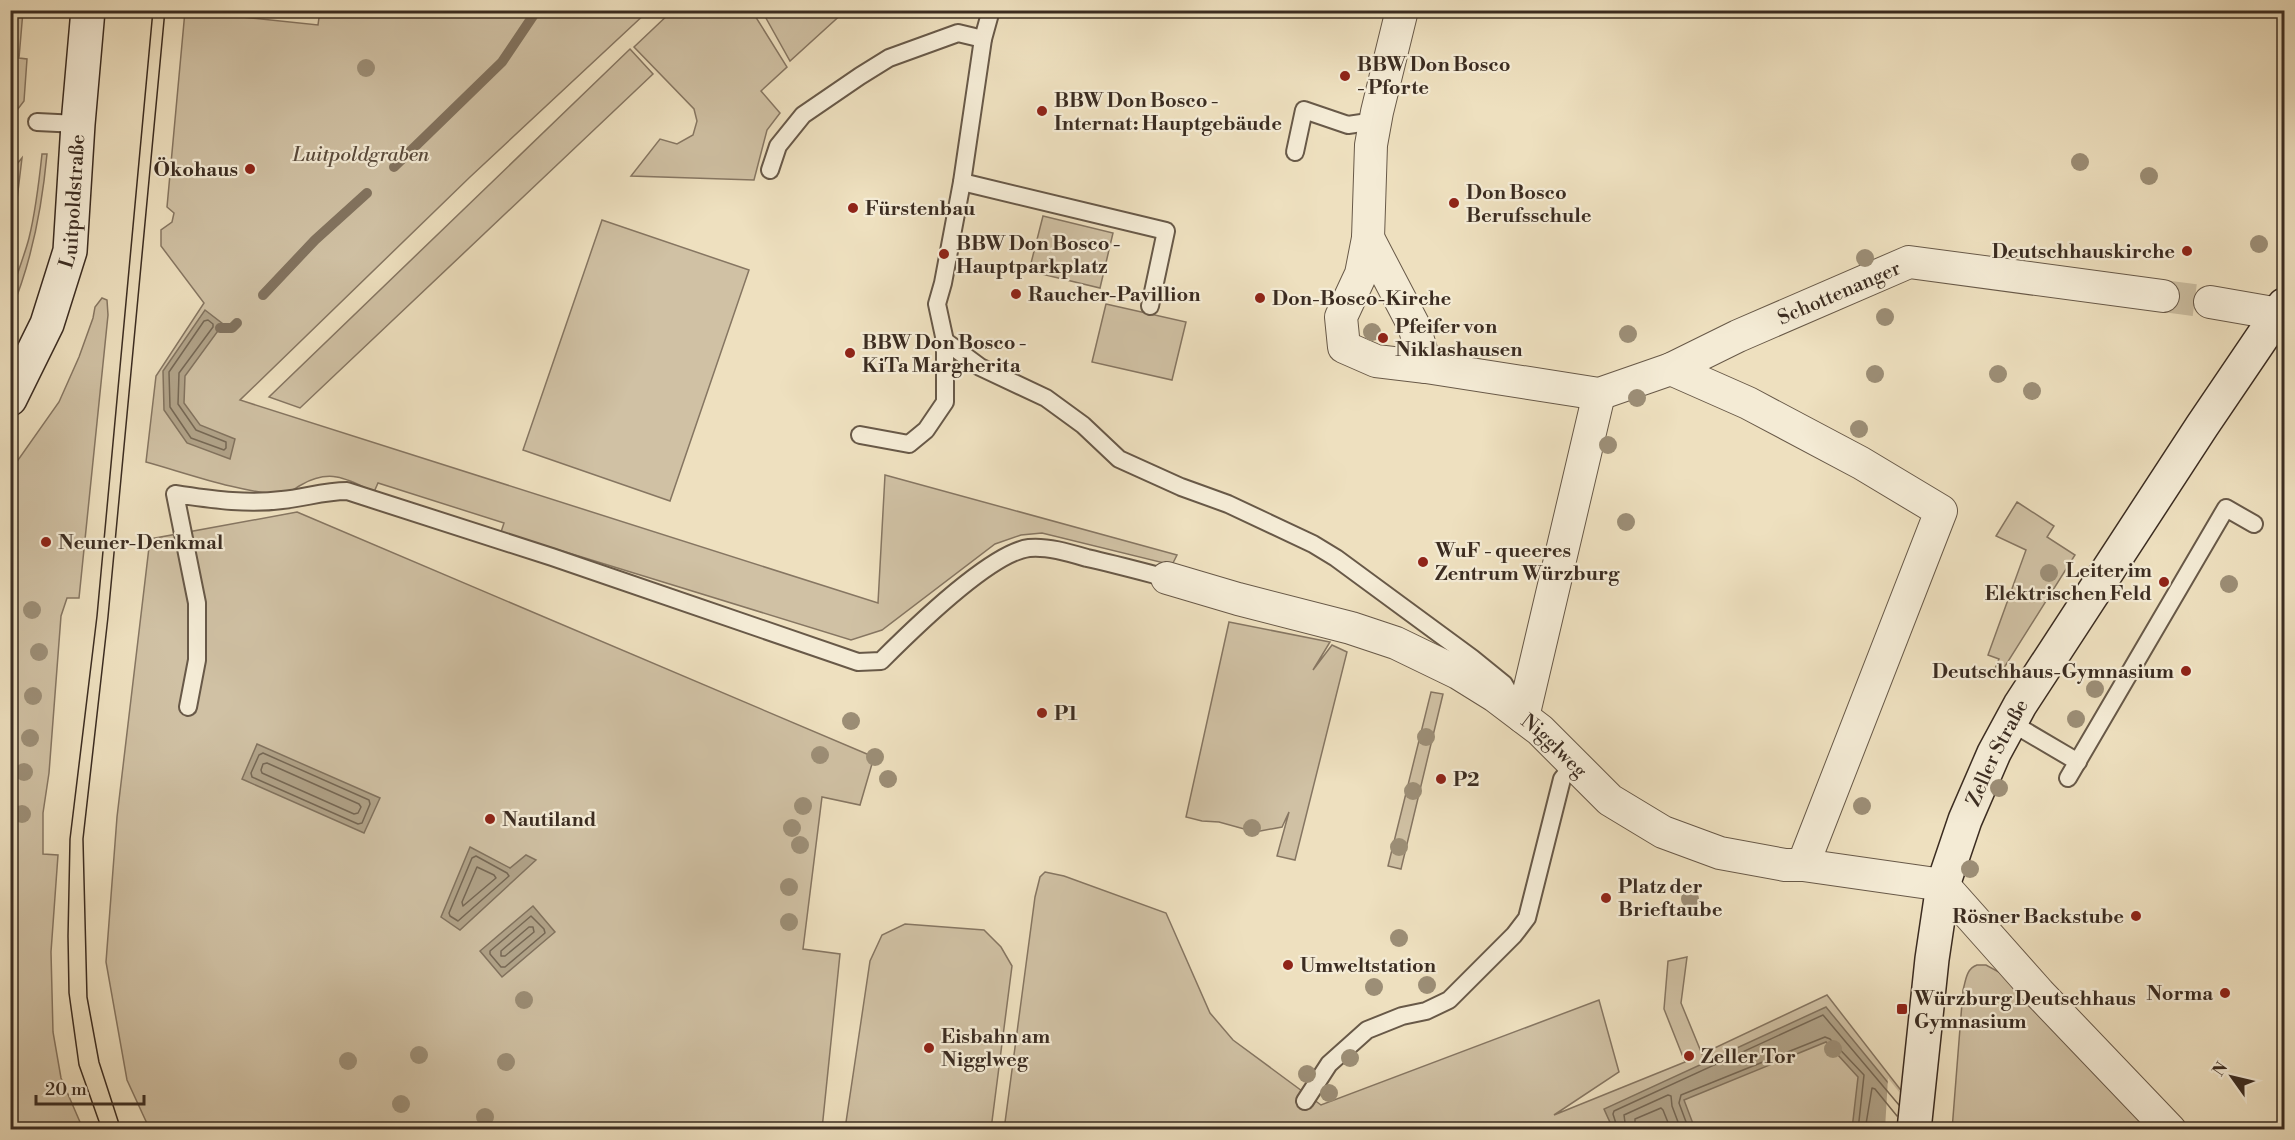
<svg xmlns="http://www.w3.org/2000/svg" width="2295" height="1140" font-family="'Libre Bodoni',serif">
  <rect width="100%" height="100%" fill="#eee0bf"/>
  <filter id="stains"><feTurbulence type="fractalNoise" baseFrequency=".00333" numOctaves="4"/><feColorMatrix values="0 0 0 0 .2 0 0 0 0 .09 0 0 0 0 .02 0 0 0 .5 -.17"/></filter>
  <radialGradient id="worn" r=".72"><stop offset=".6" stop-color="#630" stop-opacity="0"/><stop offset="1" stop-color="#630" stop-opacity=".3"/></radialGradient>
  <!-- green -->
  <g fill="#d0c1a4" stroke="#867662" stroke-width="1.5">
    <polygon points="11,10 23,11 19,58 27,59 24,101 11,118"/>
    <path d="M 320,10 L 648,11 L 470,177 L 240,400 L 878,603 L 885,475 L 1177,555 L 1172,565 L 1042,533 L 1021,535 L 995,544 L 882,630 L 851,640 L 501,532 L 504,523 L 378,483 L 374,492 C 348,479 330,468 301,485 C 295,488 288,495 281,494 C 241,493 186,473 146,462 L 156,376 L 204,303 L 161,246 L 161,230 L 172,222 L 174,213 L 167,207 L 185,11 L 318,25 Z"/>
    <polygon points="672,11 752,11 787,67 761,91 780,113 767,130 754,180 631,176 660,139 677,144 693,135 697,121 694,109 634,47"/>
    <polygon points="762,11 845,11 790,61"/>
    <polygon points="630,49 653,74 300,408 269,397"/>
    <path d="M 42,154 L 47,154 C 42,208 32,261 11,311 C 10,286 23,262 29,238 C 36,210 39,182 42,154 Z"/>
    <polygon points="22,158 11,249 11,171"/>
    <polygon points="1043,216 1113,233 1100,288 1029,271"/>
    <polygon points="602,220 749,270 670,501 523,450"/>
    <polygon points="102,298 107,300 108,315 79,598 67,598 61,616 49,773 43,813 43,854 58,855 51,952 53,1032 61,1078 83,1129 22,1129 10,1119 11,470 59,402 79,357 93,318 95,307"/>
    <polygon points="1106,304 1186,322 1172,380 1092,362"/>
    <polygon points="2017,502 2054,526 2047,537 2075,555 1997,679 1991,678 1999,659 1988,655 2026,550 1996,536"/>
    <polygon points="297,512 874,757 860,805 822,797 803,949 840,954 822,1129 150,1130 127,1080 106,962 117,817 150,539"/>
    <polygon points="1229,622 1330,642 1313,670 1332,645 1347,652 1295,860 1277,856 1289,812 1282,827 1255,832 1219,822 1202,821 1186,817"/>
    <polygon points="1431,692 1443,694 1401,869 1388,866"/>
    <polygon points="1045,872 1064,876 1166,913 1210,1013 1233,1040 1321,1105 1599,1000 1619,1072 1554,1115 1685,1062 1664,1009 1668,961 1687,957 1681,1003 1702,1054 1827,995 1931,1129 1004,1130 1035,897 1040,877"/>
    <polygon points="905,924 984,930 1001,947 1012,966 991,1129 845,1129 870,961 882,935"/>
    <path d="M 1977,965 L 1986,965 L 2008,977 L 2154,1130 L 1952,1130 L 1963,990 C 1966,980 1966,969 1977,965 Z"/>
  </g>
  <!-- water -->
  <g fill="#b1a389" stroke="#82735f" stroke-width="1.5">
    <polygon points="205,310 223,324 185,376 184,403 200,425 235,439 230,459 187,443 164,410 163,371"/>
    <polygon points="257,744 380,798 364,833 242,779"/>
    <polygon points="470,847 510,868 526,855 536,860 460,930 441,917"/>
    <polygon points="533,906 555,932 502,977 480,951"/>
    <polygon points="1826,1007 1926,1129 1852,1129 1858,1077 1826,1042 1684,1100 1695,1129 1613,1129 1604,1109"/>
  </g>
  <!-- pier -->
  <polygon fill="#eee0bf" points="1888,1078 1928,1128 1929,1130 1885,1129"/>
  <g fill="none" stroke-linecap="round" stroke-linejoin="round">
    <!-- shore -->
    <g stroke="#766855" stroke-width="1.5">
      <polygon points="208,320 213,324 213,327 179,373 178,404 196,430 226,442 226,448 224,450 191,438 170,407 169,372 204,321"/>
      <polygon points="263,753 369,800 370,804 362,823 358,824 252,777 251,773 259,755"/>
      <polygon points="267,763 359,804 361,807 358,813 354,814 262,773 261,770 263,764"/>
      <polygon points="476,856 507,873 509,876 458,921 450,916 449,913 472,858"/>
      <polygon points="477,867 494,875 496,878 463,906 462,902"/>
      <polygon points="531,916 544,929 545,933 505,967 501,967 490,954 490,951"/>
      <polygon points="529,927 533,927 534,932 505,956 501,956 501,951"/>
      <polyline points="1618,1130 1613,1114 1614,1111 1823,1015 1899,1105"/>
      <polyline points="1626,1130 1624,1115 1668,1095 1671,1096 1672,1106 1681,1130"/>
      <polyline points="1635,1130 1635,1119 1661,1108 1663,1110 1671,1130"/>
      <polyline points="1689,1130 1679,1103 1681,1095 1825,1037 1830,1039 1864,1075 1858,1130"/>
      <polyline points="1865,1130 1872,1088 1875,1089 1897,1116"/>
    </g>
    <!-- stream -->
    <g stroke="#82735f" stroke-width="10">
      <polyline points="394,167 502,62 537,10"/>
      <polyline points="263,295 315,240 367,193"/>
      <polyline points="220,328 232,328 237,323"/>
    </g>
    <!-- street-tunnel -->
    <polyline stroke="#cabc9f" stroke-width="32" stroke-dasharray="32 16" stroke-linecap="butt" points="2163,296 2210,302"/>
    <defs>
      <g id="lane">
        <polyline points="37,122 78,124"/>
        <polyline points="1295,152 1304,110 1348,125 1375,121"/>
        <polyline points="770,170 778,146 803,115 860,76 889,58 958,33 983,39"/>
        <polyline points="962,182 1166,231 1150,306"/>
        <polyline points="945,341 937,304 943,283 962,182 983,39 991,10"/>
        <polyline points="860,435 909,444 926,430 945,402 945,341 980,367 1046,398 1083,425 1119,459 1181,487 1228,504 1313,544 1336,558 1472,658 1504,684 1511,696"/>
        <path d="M 188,707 L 197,660 L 197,603 L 175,494 C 210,499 246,505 282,500 C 304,498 324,491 347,491 L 552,557 L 858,662 L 881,661 C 910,632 990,553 1029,548 C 1047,546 1070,553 1087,558 C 1114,564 1140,571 1167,578"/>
        <polyline points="2010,722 2078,762"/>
        <polyline points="2068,778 2226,508 2254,524"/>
        <polyline points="1305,1101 1329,1064 1367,1030 1402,1016 1426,1011 1449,1000 1514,935 1527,918 1562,779 1574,764"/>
      </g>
      <g id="street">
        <path id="s1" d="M 1402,10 L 1377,112 L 1371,145 L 1368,238 L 1361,274 L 1341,317 L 1344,347 L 1376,361 L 1426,367 L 1599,394 L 1671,369 L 1738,336 L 1909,262 L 2163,296"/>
        <polyline points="1368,238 1414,326 1426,367"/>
        <polyline points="2210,302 2279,314"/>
        <polyline points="1671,369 1748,403 1861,463 1941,511 1803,865"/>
        <path id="s2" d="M 1167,578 L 1238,599 L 1351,628 L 1396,643 L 1458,673 L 1495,696 L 1540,730 L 1610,800 L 1663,832 L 1720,853 L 1785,865 L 1803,865 L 1943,885 L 2039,993 L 2170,1130"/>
        <polyline points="1523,717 1599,394"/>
      </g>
      <g id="secondary">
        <path id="s3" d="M 10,399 L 47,324 L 70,251 L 78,124 L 88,10"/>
        <path id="s4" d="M 1914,1130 L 1932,959 L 1943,885 L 1965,820 L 1994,753 L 2020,705 L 2202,426 L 2284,305"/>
      </g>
    </defs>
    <!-- lane casing -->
    <use href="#lane" stroke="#685948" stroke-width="20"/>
    <!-- street casing -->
    <use href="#street" stroke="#685948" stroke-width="34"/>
    <!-- secondary casing -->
    <use href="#secondary" stroke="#3b2c21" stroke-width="36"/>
    <!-- lane -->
    <use href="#lane" stroke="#f4ebd5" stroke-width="16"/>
    <!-- street -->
    <use href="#street" stroke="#f4ebd5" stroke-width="32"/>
    <!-- secondary -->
    <use href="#secondary" stroke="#f4ebd5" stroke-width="33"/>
    <!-- tram -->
    <g stroke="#3b2c21" stroke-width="1.5">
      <polyline points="102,1130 79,1065 69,993 68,936 70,839 97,616 153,10"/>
      <polyline points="121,1130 99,1062 87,997 83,839 108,617 165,10"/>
    </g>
  </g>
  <!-- trees -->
  <g fill="#9c8e76">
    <circle cx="366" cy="68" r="9"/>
    <circle cx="2080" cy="162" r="9"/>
    <circle cx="2149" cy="176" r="9"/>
    <circle cx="2259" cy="244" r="9"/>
    <circle cx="1865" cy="258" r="9"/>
    <circle cx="1885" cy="317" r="9"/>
    <circle cx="1372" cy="332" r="9"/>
    <circle cx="1628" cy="334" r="9"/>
    <circle cx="1875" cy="374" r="9"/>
    <circle cx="1998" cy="374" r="9"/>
    <circle cx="2032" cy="391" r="9"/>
    <circle cx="1637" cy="398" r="9"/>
    <circle cx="1859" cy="429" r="9"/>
    <circle cx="1608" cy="445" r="9"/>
    <circle cx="1626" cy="522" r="9"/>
    <circle cx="2049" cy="573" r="9"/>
    <circle cx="2229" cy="584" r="9"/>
    <circle cx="32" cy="610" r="9"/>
    <circle cx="39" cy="652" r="9"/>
    <circle cx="2095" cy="689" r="9"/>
    <circle cx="33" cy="696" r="9"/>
    <circle cx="2076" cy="719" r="9"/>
    <circle cx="851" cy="721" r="9"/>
    <circle cx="1426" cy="737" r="9"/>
    <circle cx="30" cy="738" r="9"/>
    <circle cx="820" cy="755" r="9"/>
    <circle cx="875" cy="757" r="9"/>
    <circle cx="24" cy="772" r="9"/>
    <circle cx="888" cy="779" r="9"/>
    <circle cx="1999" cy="788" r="9"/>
    <circle cx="1413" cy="791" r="9"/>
    <circle cx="803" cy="806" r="9"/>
    <circle cx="1862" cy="806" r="9"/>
    <circle cx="22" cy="814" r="9"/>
    <circle cx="792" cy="828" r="9"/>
    <circle cx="1252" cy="828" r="9"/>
    <circle cx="800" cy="845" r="9"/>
    <circle cx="1399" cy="847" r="9"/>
    <circle cx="1970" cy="869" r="9"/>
    <circle cx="789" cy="887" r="9"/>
    <circle cx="1690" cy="899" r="9"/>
    <circle cx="789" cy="922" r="9"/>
    <circle cx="1399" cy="938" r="9"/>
    <circle cx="1427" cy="985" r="9"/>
    <circle cx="1374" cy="987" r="9"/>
    <circle cx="524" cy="1000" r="9"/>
    <circle cx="1833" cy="1049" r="9"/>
    <circle cx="419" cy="1055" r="9"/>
    <circle cx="1350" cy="1058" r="9"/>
    <circle cx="348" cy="1061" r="9"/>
    <circle cx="506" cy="1062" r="9"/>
    <circle cx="1307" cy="1074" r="9"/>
    <circle cx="1329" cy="1093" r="9"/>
    <circle cx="401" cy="1104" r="9"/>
    <circle cx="485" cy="1117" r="9"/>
  </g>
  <!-- markers -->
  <g fill="#8f2418" stroke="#f4ebd5" stroke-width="2">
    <circle cx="1345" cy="76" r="6"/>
    <circle cx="1042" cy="111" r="6"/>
    <circle cx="250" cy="169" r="6"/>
    <circle cx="1454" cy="203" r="6"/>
    <circle cx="853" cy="208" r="6"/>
    <circle cx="2187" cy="251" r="6"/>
    <circle cx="944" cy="254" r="6"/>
    <circle cx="1016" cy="294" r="6"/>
    <circle cx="1260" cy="298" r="6"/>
    <circle cx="1383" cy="338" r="6"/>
    <circle cx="850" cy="353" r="6"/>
    <circle cx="46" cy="542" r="6"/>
    <circle cx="1423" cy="562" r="6"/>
    <circle cx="2164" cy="582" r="6"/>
    <circle cx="2186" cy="671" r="6"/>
    <circle cx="1042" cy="713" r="6"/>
    <circle cx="1441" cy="779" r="6"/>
    <circle cx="490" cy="819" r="6"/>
    <circle cx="1606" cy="898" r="6"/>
    <circle cx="2136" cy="916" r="6"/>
    <circle cx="1288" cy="965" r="6"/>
    <circle cx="2225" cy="993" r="6"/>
    <rect x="1896" y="1003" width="12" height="12" rx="3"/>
    <circle cx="929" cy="1048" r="6"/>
    <circle cx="1689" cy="1056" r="6"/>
  </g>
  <g text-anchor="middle" stroke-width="4.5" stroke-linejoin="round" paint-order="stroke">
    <!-- poi labels -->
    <g font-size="20" font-weight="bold" fill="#3b2c21" stroke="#f4ebd5" text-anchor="start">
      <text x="1357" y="71">BBW Don Bosco<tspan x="1357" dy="23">- Pforte</tspan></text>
      <text x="1054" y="107">BBW Don Bosco -<tspan x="1054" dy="23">Internat: Hauptgebäude</tspan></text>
      <text x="238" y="176" text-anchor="end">Ökohaus</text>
      <text x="1466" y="199">Don Bosco<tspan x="1466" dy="23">Berufsschule</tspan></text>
      <text x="865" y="215">Fürstenbau</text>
      <text x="956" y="250">BBW Don Bosco -<tspan x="956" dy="23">Hauptparkplatz</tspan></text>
      <text x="2175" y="258" text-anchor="end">Deutschhauskirche</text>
      <text x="1028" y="301">Raucher-Pavillion</text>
      <text x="1272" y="305">Don-Bosco-Kirche</text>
      <text x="1395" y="333">Pfeifer von<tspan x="1395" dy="23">Niklashausen</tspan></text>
      <text x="862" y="349">BBW Don Bosco -<tspan x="862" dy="23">KiTa Margherita</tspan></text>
      <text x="58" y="549">Neuner-Denkmal</text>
      <text x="1435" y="557">WuF - queeres<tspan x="1435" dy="23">Zentrum Würzburg</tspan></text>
      <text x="2152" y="577" text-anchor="end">Leiter im<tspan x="2152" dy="23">Elektrischen Feld</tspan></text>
      <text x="2174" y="678" text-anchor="end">Deutschhaus-Gymnasium</text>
      <text x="1054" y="720">P1</text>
      <text x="1453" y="786">P2</text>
      <text x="502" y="826">Nautiland</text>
      <text x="1618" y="893">Platz der<tspan x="1618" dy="23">Brieftaube</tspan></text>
      <text x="2124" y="923" text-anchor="end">Rösner Backstube</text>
      <text x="1300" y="972">Umweltstation</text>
      <text x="2213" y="1000" text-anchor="end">Norma</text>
      <text x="1914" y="1005">Würzburg Deutschhaus<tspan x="1914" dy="23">Gymnasium</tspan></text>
      <text x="941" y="1043">Eisbahn am<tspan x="941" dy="23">Nigglweg</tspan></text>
      <text x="1701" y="1063">Zeller Tor</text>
    </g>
    <!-- park labels -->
    <g font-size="20" font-style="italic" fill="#594a3b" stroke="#f4ebd5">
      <text x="361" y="161">Luitpoldgraben</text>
    </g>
    <!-- street labels -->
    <g font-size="20" fill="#3b2c21" stroke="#f4ebd5">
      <text dy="7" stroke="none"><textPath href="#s3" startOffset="210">Luitpoldstraße</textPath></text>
      <text dy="7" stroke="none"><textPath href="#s1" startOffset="867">Schottenanger</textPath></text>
      <text dy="7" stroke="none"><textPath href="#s2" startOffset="428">Nigglweg</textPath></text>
      <text dy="7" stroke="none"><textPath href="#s4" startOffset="390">Zeller Straße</textPath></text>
    </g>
  </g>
  <!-- margin -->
  <rect width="2295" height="1140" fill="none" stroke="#eee0bf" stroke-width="36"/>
  <rect x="12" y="12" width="2271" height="1116" fill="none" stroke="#3b2c21" stroke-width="3"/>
  <rect x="18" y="18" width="2259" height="1104" fill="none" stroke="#3b2c21" stroke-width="1.5"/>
  <!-- north arrow -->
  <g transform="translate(2232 1077) rotate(304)" stroke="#f4ebd5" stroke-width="4.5" paint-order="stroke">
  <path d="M0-4.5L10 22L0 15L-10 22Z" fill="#3b2c21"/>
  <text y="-9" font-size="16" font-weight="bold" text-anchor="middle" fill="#3b2c21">N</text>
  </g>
  <!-- scale -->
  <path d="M36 1095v9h108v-9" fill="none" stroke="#3b2c21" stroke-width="3"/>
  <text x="45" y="1095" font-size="18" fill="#3b2c21" stroke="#f4ebd5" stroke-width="4.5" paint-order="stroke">20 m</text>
  <rect width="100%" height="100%" filter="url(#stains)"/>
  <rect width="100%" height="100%" fill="url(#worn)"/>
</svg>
